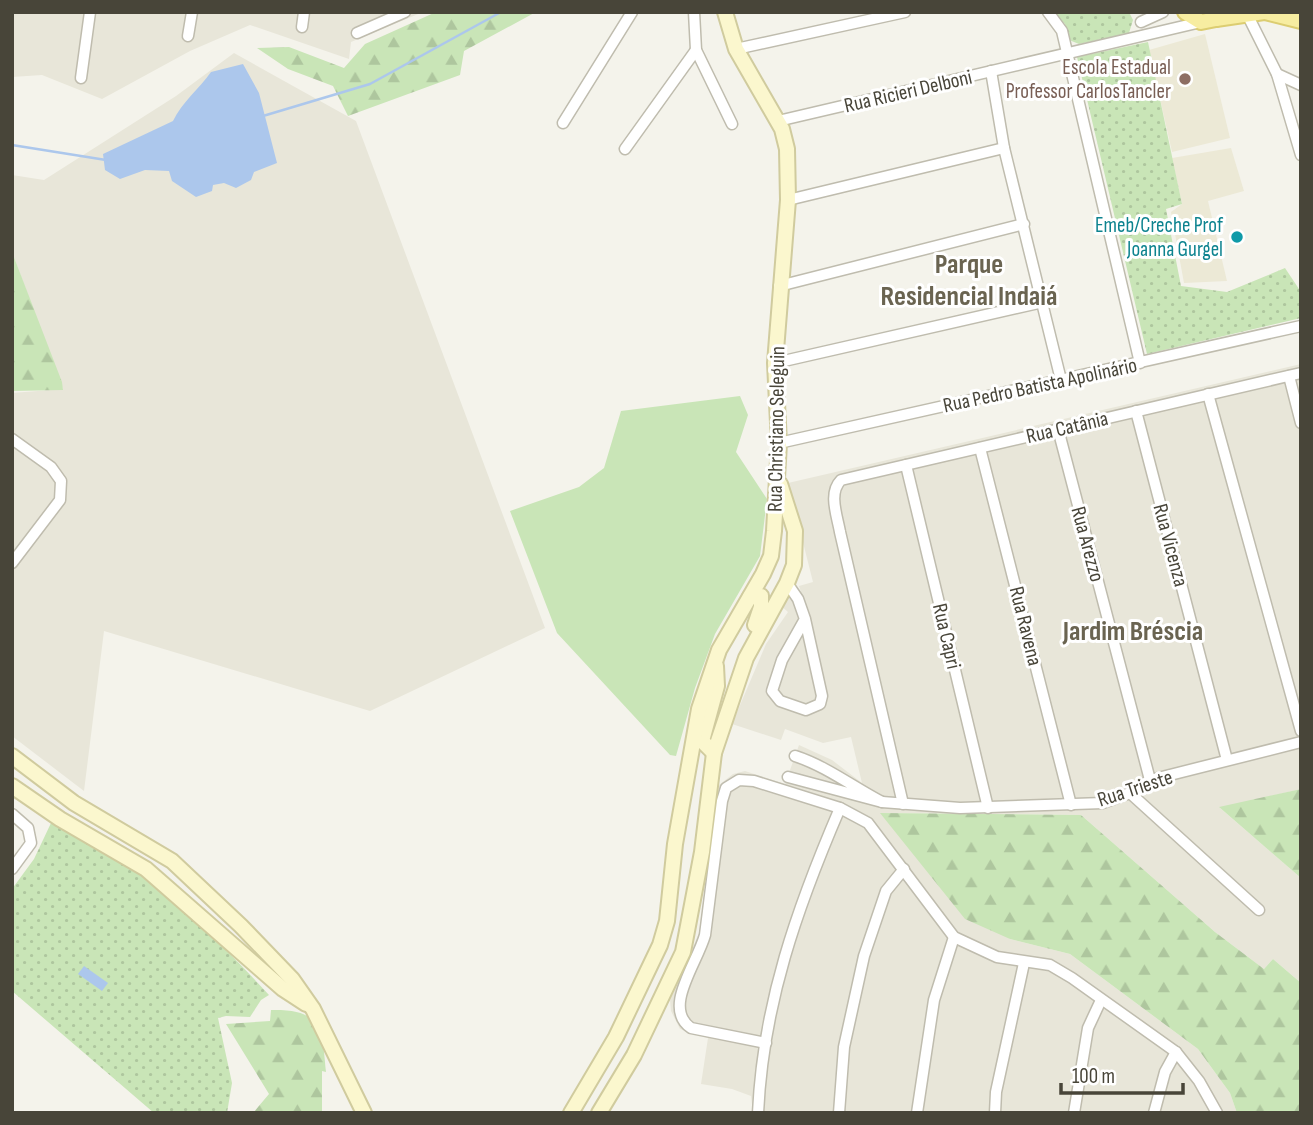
<svg xmlns="http://www.w3.org/2000/svg" width="1313" height="1125" font-family="'Sofia Sans Condensed',sans-serif">
  <defs>
    <pattern id="forest-firs" width="22" height="20" patternUnits="userSpaceOnUse" patternTransform="scale(1.75)"><rect width="22" height="20" fill="#c9e5b7"/><path d="M5 1l3.5 6h-7zM16 11l3.5 6h-7z" fill="#aec69e"/></pattern>
    <pattern id="park-dots" width="8" height="8" patternUnits="userSpaceOnUse" patternTransform="scale(1.75)"><rect width="8" height="8" fill="#c9e5b7"/><path d="M2 2h.1M6 6h.1" fill="none" stroke="#aec69e" stroke-width="1.8" stroke-linecap="round"/></pattern>
  </defs>
  <rect width="100%" height="100%" fill="#f4f3eb"/>
  <!-- residential -->
  <g fill="#e8e6d9">
    <polygon points="12,12 423,12 351,42 349,59 250,25 190,51 102,99 42,75 12,77"/>
    <polygon points="234,53 356,121 545,628 370,711 104,631 84,791 12,736 12,393 63,389 12,252 12,175 44,180 176,96"/>
    <polygon points="1301,364 1301,789 1220,808 1301,878 1301,983 1273,959 1264,969 1215,932 1081,815 881,813 1010,939 1070,954 1198,1049 1230,1093 1237,1113 753,1113 751,1096 732,1089 701,1084 708,1038 680,1029 671,1011 670,1000 699,933 719,785 733,774 745,771 785,784 799,745 832,760 862,783 851,737 823,743 785,729 781,740 732,724 766,644 788,612 780,605 787,596 798,598 802,595 799,586 813,582 788,483"/>
  </g>
  <!-- education -->
  <g fill="#ece9d6">
    <polygon points="1205,34 1230,138 1172,152 1149,50"/>
    <polygon points="1231,148 1244,191 1208,201 1227,281 1184,283 1171,212 1182,204 1172,158"/>
  </g>
  <!-- green -->
  <polygon fill="#c9e5b7" points="740,396 748,415 736,452 767,499 760,556 715,634 695,688 676,756 670,755 557,633 510,511 579,487 604,468 621,411"/>
  <!-- forest -->
  <g fill="url(#forest-firs)">
    <polygon points="436,12 536,12 464,51 460,75 348,116 333,86 288,69 257,48 289,47 344,68 365,44"/>
    <polygon points="12,252 62,382 63,390 12,391"/>
    <polygon points="1301,789 1301,878 1219,807"/>
    <polygon points="880,813 1081,815 1215,932 1264,969 1273,959 1301,983 1301,1113 1237,1113 1230,1093 1198,1049 1070,954 1010,939 965,919"/>
    <path d="M 271,1010 C 322,1009 322,1028 326,1072 L 322,1071 L 322,1113 L 253,1113 L 269,1094 L 226,1024 L 270,1021 Z"/>
  </g>
  <!-- park -->
  <g fill="url(#park-dots)">
    <polygon points="1053,12 1129,12 1133,20 1129,33 1079,44 1069,40 1065,24"/>
    <polygon points="1148,42 1182,204 1166,209 1181,286 1227,292 1285,268 1301,292 1301,318 1147,354 1077,57"/>
    <path d="M 51,823 C 73,835 96,845 118,858 C 173,892 225,948 269,995 L 261,1000 L 250,1017 L 226,1016 L 218,1018 L 232,1083 L 227,1113 L 154,1113 L 12,991 L 12,889 L 34,859 Z"/>
  </g>
  <!-- water -->
  <g fill="#acc7ec">
    <path d="M 243,64 L 259,93 L 277,163 L 254,172 L 251,180 L 236,188 L 224,183 L 213,185 L 212,191 L 196,197 L 172,181 L 169,171 L 145,170 L 120,179 L 105,170 L 103,154 L 173,121 C 182,102 199,89 211,72 Z"/>
    <polygon points="84,966 108,983 102,991 78,974"/>
  </g>
  <g fill="none" stroke-linecap="round" stroke-linejoin="round">
    <!-- stream -->
    <g stroke="#acc7ec" stroke-width="2.5">
      <polyline points="263,116 370,84 501,12"/>
      <polyline points="12,145 106,160"/>
    </g>
    <defs>
      <g id="street">
        <polyline points="694,12 696,50 732,124"/>
        <polyline points="1048,12 1062,31 1140,363"/>
        <polyline points="1246,12 1277,74 1301,155"/>
        <polyline points="1141,22 1163,12"/>
        <polyline points="302,27 304,12"/>
        <polyline points="357,33 405,12"/>
        <polyline points="188,36 192,12"/>
        <polyline points="736,49 905,12"/>
        <polyline points="991,71 1004,148 1061,380"/>
        <polyline points="1277,74 1301,85"/>
        <polyline points="81,78 90,12"/>
        <polyline points="778,121 1201,22"/>
        <polyline points="563,123 632,12"/>
        <polyline points="625,149 696,50"/>
        <polyline points="788,200 1004,148"/>
        <polyline points="779,286 1024,224"/>
        <polyline points="775,363 1043,302"/>
        <polyline points="1289,376 1301,423"/>
        <polyline points="1208,394 1301,731"/>
        <polyline points="1136,411 1227,760"/>
        <polyline points="1058,429 1150,780"/>
        <polyline points="12,439 51,467 61,481 60,500 12,563"/>
        <polyline points="779,443 1301,326"/>
        <polyline points="980,448 1071,805"/>
        <polyline points="906,465 988,808"/>
        <polyline points="787,583 798,599 805,619 822,696 820,704 806,710 780,701 772,691 782,660 805,619"/>
        <path d="M 788,777 L 882,802 C 853,787 826,766 795,756"/>
        <polyline points="1130,793 1259,910"/>
        <polyline points="882,802 960,808 1103,803 1130,793 1150,780 1301,742"/>
        <path d="M 903,804 L 840,532 C 837,515 828,493 841,480 L 1301,373"/>
        <polyline points="12,814 28,828 31,843 12,869"/>
        <path d="M 766,1043 L 691,1028 C 662,1008 697,964 705,935 L 722,801 L 726,788 L 739,780 L 754,781 L 840,808 L 868,823 L 954,937 L 997,957 L 1050,965 L 1072,978 L 1176,1052 L 1199,1081 L 1217,1113"/>
        <path d="M 758,1113 C 763,1004 797,908 840,808"/>
        <polyline points="839,1113 844,1047 864,956 886,891 904,869"/>
        <polyline points="917,1113 934,1000 954,937"/>
        <polyline points="995,1113 996,1092 1024,963"/>
        <polyline points="1074,1113 1088,1028 1101,1000"/>
        <polyline points="1154,1113 1165,1072 1176,1052"/>
      </g>
      <g id="secondary">
        <polyline points="750,597 761,596 761,607 755,625"/>
        <polyline points="714,753 702,741 717,686 716,666"/>
        <polyline points="12,756 74,803 172,861 241,926 292,979 313,1009 364,1113"/>
        <polyline points="12,786 60,819 146,869 283,989 306,1004"/>
        <polyline points="571,1113 616,1037 660,945 667,921 675,844 699,709 719,650 763,574 771,556 774,531 779,443 775,363 788,200 787,149 782,129 736,49 725,12"/>
        <polyline points="599,1113 634,1055 683,952 702,852 714,753 746,658 787,583 794,565 795,531 780,484"/>
      </g>
      <g id="primary">
        <polyline points="1185,12 1201,22 1216,19 1223,13"/>
        <polyline points="1265,12 1301,21"/>
        <polyline points="1216,19 1264,12"/>
      </g>
    </defs>
    <!-- street casing -->
    <use href="#street" stroke="#bfbcae" stroke-width="13"/>
    <!-- secondary casing -->
    <use href="#secondary" stroke="#d0cb9e" stroke-width="18"/>
    <!-- primary casing -->
    <use href="#primary" stroke="#dccd71" stroke-width="18"/>
    <!-- street -->
    <use href="#street" stroke="#fff" stroke-width="10"/>
    <!-- secondary -->
    <use href="#secondary" stroke="#fbf7ce" stroke-width="14"/>
    <!-- primary -->
    <use href="#primary" stroke="#f7eda1" stroke-width="14"/>
  </g>
  <!-- markers -->
  <circle fill="#8d6e63" stroke="#fff" stroke-width="2.5" cx="1185" cy="79" r="7"/>
  <circle fill="#0f9aa8" stroke="#fff" stroke-width="2.5" cx="1237" cy="237" r="7"/>
  <g text-anchor="middle" stroke-width="6" stroke-linejoin="round" paint-order="stroke">
    <!-- education labels -->
    <g font-size="21" fill="#785e54" stroke="#fff" text-anchor="end">
      <text x="1171" y="74">Escola Estadual<tspan x="1171" dy="24">Professor CarlosTancler</tspan></text>
    </g>
    <!-- street labels -->
    <g font-size="21" fill="#484539" stroke="#fff">
      <text transform="translate(908 91) rotate(-13)" y="7">Rua Ricieri Delboni</text>
      <text transform="translate(1040 385) rotate(-12)" y="7">Rua Pedro Batista Apolinário</text>
      <text transform="translate(1067 427) rotate(-13)" y="7">Rua Catânia</text>
      <text transform="translate(776 429) rotate(-89)" y="7">Rua Christiano Seleguin</text>
      <text transform="translate(1088 544) rotate(75)" y="7">Rua Arezzo</text>
      <text transform="translate(1171 545) rotate(75)" y="7">Rua Vicenza</text>
      <text transform="translate(1026 626) rotate(76)" y="7">Rua Ravena</text>
      <text transform="translate(947 636) rotate(77)" y="7">Rua Capri</text>
      <text transform="translate(1135 788) rotate(-18)" y="7">Rua Trieste</text>
    </g>
    <!-- culture labels -->
    <g font-size="21" fill="#0d838f" stroke="#fff" text-anchor="end">
      <text x="1223" y="232">Emeb/Creche Prof<tspan x="1223" dy="24">Joanna Gurgel</tspan></text>
    </g>
    <!-- district labels -->
    <g font-size="28" font-weight="bold" fill="#6a6451" stroke="#fff">
      <text x="969" y="273">Parque<tspan x="969" dy="32">Residencial Indaiá</tspan></text>
      <text x="1133" y="640">Jardim Bréscia</text>
    </g>
  </g>
  <!-- border -->
  <rect width="1313" height="1125" fill="none" stroke="#484539" stroke-width="28"/>
  <!-- scale -->
  <path d="M1061 1083v10h122v-10" fill="none" stroke="#484539" stroke-width="3.5"/>
  <text x="1072" y="1083" font-size="21" fill="#484539" stroke="#ffffff" stroke-width="5" paint-order="stroke">100 m</text>
</svg>
